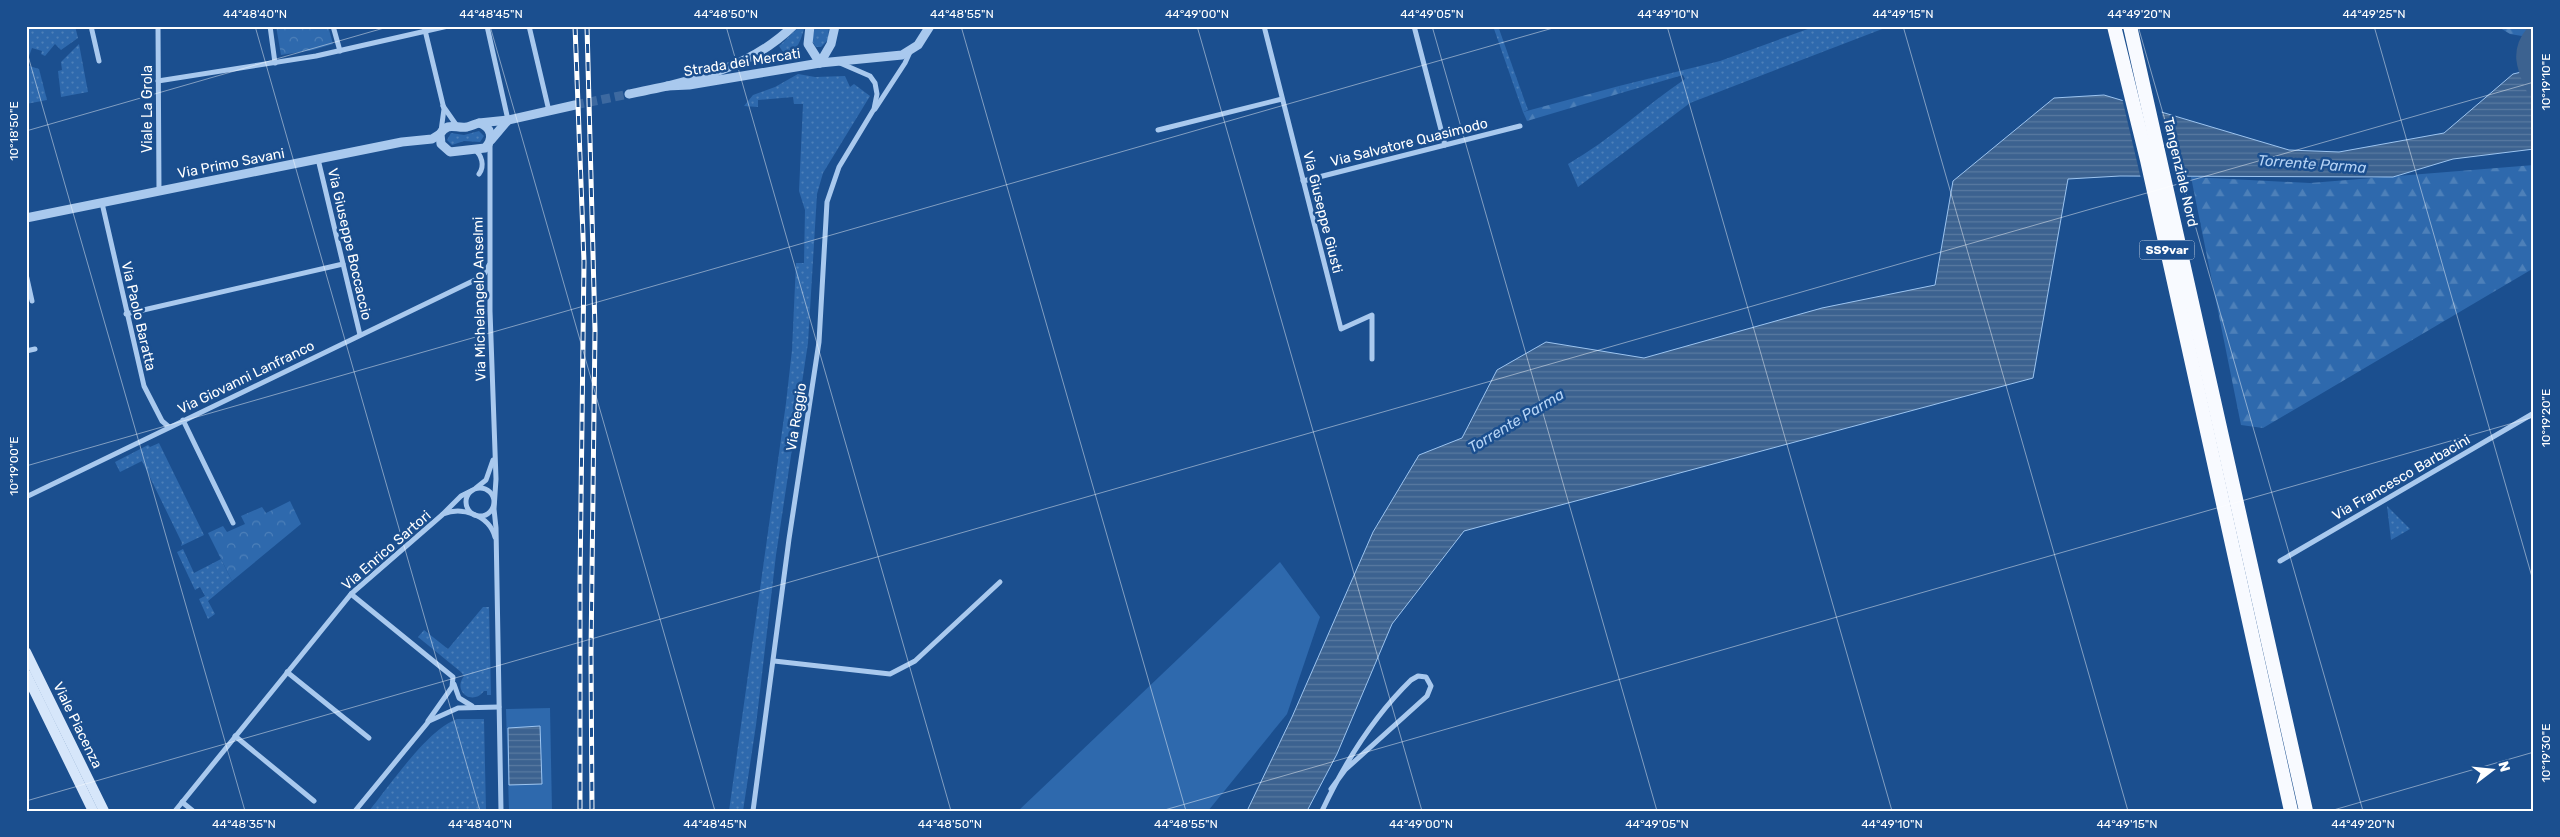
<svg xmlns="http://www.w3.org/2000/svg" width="2560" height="837" font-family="Rubik,sans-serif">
  <defs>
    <pattern id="grass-dots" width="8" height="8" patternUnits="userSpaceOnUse" patternTransform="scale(1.25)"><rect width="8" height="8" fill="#2e69ad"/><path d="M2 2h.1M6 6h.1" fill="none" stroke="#4d80b9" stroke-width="1.8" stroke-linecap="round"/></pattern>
    <pattern id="forest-firs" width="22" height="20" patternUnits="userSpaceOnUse" patternTransform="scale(1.25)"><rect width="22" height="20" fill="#2e69ad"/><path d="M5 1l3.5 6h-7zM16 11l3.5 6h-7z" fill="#4d80b9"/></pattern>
    <pattern id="park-crowns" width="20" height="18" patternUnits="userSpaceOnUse" patternTransform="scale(1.25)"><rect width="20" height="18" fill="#2e69ad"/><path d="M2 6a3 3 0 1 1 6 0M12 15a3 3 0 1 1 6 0" fill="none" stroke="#4d80b9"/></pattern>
    <pattern id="water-rules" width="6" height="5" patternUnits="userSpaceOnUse" patternTransform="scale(1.25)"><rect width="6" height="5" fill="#3c6290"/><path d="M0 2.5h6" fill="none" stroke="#597aa1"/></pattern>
  </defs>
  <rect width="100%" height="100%" fill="#1b4f8f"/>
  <!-- grass -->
  <g fill="url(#grass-dots)">
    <polygon points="26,26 53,26 53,29 75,26 78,38 61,50 55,44 45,56 41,54 42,51 32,48 26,64"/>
    <path d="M 800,26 L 805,26 C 801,38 799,51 785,55 L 779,46 Z"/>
    <polygon points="815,26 829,26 828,40 821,47 816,47 812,41"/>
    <polygon points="1493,26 1498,26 1528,110 1523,112"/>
    <path d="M 1816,26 L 1890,26 L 1690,103 L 1578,187 L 1568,164 C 1610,140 1645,106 1685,79 L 1683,75 L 1621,93 L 1619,86 L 1720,61 Z"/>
    <polygon points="79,44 88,92 61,97 58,71 62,70 61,62"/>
    <polygon points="26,65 39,69 47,100 26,104"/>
    <polygon points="798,74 815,77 845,76 850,87 854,84 870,96 823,173 817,194 808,343 776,555 756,725 743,811 729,811 786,403 792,350 796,263 804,263 805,210 799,191 803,104 794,104 793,97 758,100 758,107 744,106 753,95 775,87"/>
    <polygon points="479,131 484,136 480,142 464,141 452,145 447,140 451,133 464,135"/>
    <polygon points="159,443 204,535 181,546 182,543 142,461 120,472 115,462 148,445 150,447"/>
    <polygon points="2387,506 2410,529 2391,540"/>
    <polygon points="183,549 194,573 221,559 232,581 208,601 215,614 208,619 199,599 205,596 200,587 195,590 177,552"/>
    <path d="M 483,607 L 489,607 L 491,695 L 487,695 L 487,691 L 484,691 C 473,706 452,692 464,676 L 461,672 L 418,637 L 424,630 L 448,649 Z"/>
    <path d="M 457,719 L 484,719 L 486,811 L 369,811 C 390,785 428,729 457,719 Z"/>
  </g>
  <!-- forest -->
  <g fill="url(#forest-firs)">
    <polygon points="2497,26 2534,26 2534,38 2510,34"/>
    <polygon points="1619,86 1621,93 1527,121 1523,112"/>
    <polygon points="2534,165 2534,268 2263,428 2241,425 2191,177 2310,183"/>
  </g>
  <!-- park -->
  <g fill="url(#park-crowns)">
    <polygon points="276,26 328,26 333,44 313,50 281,55"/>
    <polygon points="290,501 301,524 232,581 208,533 223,526 227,532 245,524 241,516 262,507 266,513"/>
  </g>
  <!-- pitch -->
  <g fill="#2e69ad">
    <polygon points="1280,562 1320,617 1287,714 1208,811 1018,811"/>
    <polygon points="550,708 552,811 509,811 506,709"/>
  </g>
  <!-- water -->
  <g fill="url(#water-rules)" stroke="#9cc4f0">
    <polygon points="2534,69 2534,149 2453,159 2393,177 2120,176 2068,179 2033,378 1464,531 1392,624 1337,754 1307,811 1247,811 1292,717 1373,532 1419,455 1462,438 1497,370 1546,342 1644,358 1822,308 1935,285 1953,181 2054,98 2104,95 2289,150 2339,152 2444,133 2513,74"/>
    <polygon points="540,726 542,784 509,785 508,728"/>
  </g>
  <!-- pier -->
  <polygon fill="#1b4f8f" points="2122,98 2161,109 2176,180 2141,179"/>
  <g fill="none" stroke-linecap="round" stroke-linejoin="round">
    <!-- river -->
    <path stroke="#3c6290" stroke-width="18" d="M 2534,34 C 2519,52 2526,67 2534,86"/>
    <!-- tertiary-tunnel -->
    <polyline stroke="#3d69a0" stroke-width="9" stroke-dasharray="9 4.5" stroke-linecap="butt" points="575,105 629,94"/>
    <!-- minor -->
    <g stroke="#a9c9ee" stroke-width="5">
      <polyline points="91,26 99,61"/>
      <polyline points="158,26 159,191"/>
      <polyline points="270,26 275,63"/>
      <polyline points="333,26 340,51"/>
      <polyline points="424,26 444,109 441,131"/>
      <polyline points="487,26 508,120"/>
      <polyline points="529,26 549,111"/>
      <polyline points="1264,26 1341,329 1372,315 1372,359"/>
      <polyline points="1414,26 1445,145"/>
      <polyline points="158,81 316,56 448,26"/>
      <polyline points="443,106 457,126"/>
      <polyline points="875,109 905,63 910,52"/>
      <polyline points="1158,130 1282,99"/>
      <polyline points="490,144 490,311 496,479 494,509 496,528 501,811"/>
      <path d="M 474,149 C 482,155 485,166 479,174"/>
      <polyline points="318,159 360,335"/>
      <polyline points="1303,181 1520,126"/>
      <polyline points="102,203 144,386 162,421 169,427"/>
      <polyline points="26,274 32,301"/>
      <polyline points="126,314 343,264"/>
      <polyline points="26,351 35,349"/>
      <polyline points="183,420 233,523"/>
      <polyline points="476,488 486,480 493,460"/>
      <circle cx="480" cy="502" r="14"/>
      <polyline points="26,497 477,279 485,273 489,265"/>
      <path d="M 443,514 C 462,506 489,515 495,537"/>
      <polyline points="2280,561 2534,413"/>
      <polyline points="351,594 453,677 452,687 428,721"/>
      <polyline points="774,661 890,674 915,661 1000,582"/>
      <polyline points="287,672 369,738"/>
      <polyline points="454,684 459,698 472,706"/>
      <polyline points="235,736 314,801"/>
      <polyline points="182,802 193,811"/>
      <polyline points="175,811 351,594 442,515 461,496 471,491"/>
      <polyline points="355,811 429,721 458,708 499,707"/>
      <polyline points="753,811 789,539 819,342 827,202 839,167 874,109 877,94 875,83 870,76 840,63"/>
      <path d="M 1322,811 C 1345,762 1372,718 1411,680 L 1418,676 L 1426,677 L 1431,686 L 1427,696 L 1345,770 L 1331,789"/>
    </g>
    <!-- tertiary -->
    <g stroke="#a9c9ee" stroke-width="9">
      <polyline points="810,26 808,44 820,63"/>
      <polyline points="820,63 831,44 835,26"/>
      <polyline points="667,86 689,85 820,63 902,55 918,45 930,26"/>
      <path d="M 629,94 C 688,82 748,70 793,26"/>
      <path d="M 479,123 C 492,127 494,139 485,148 L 450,152 L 441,144 L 440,134 C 448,121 456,129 467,127 C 471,126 475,124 479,123 Z"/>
      <polyline points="479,123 508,120 575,105"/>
      <polyline points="491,140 508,120"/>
      <polyline points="26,218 402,142 432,139 440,134"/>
    </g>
    <!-- secondary -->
    <g stroke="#d6e6fa" stroke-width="10">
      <polyline points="26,652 104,811"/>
      <polyline points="26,674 93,811"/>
    </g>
    <!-- trunk -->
    <g stroke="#f8faff" stroke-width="14">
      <polyline points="2114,26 2147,160 2291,811"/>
      <polyline points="2130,26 2306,811"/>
    </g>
    <defs>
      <g id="rail">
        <polyline points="575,26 584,262 580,581 580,811"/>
        <polyline points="587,26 595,330 591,653 592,811"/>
      </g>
    </defs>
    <!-- rail casing -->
    <use href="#rail" stroke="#fff" stroke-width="5"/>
    <!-- rail -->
    <use href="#rail" stroke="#1b4f8f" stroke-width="3" stroke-dasharray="9" stroke-linecap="butt"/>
  </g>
  <!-- ticks -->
  <path fill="none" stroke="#fff" stroke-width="1" stroke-opacity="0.45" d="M 255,26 L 480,811M 490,26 L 715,811M 726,26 L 951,811M 961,26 L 1186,811M 1197,26 L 1422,811M 1432,26 L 1657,811M 1667,26 L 1892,811M 1903,26 L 2128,811M 2138,26 L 2363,811M 2374,26 L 2534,584M 26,49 L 245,811M 26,131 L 391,26M 26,466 L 1560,26M 26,801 L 2534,82M 1161,811 L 2534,417M 2330,811 L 2534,752"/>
  <g text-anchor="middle" stroke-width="5" stroke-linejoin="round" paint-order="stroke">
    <!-- shield labels -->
    <rect fill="#1b4f8f" stroke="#bbcadd" stroke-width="1" x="2139.5" y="240.5" width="55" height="19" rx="4"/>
    <g font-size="12" font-weight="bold" fill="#fff">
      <text x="2167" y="254">SS9var</text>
    </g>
    <!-- street labels -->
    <g font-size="14" fill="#fff" stroke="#1b4f8f">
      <text transform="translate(742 62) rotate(-9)" y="5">Strada dei Mercati</text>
      <text transform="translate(147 109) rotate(-90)" y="5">Viale La Grola</text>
      <text transform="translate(1409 142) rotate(-14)" y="5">Via Salvatore Quasimodo</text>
      <text transform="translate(231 163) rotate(-11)" y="5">Via Primo Savani</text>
      <text transform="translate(2181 172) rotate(77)" y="5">Tangenziale Nord</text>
      <text transform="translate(1323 212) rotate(76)" y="5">Via Giuseppe Giusti</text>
      <text transform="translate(350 244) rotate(77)" y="5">Via Giuseppe Boccaccio</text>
      <text transform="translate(479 299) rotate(-91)" y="5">Via Michelangelo Anselmi</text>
      <text transform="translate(139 316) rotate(77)" y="5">Via Paolo Baratta</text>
      <text transform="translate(246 377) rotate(-26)" y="5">Via Giovanni Lanfranco</text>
      <text transform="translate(796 417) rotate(-81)" y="5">Via Reggio</text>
      <text transform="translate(2401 477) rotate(-30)" y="5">Via Francesco Barbacini</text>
      <text transform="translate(386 550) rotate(-41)" y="5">Via Enrico Sartori</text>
      <text transform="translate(78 725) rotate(64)" y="5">Viale Piacenza</text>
    </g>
    <!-- water labels -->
    <g font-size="15" font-style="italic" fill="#b5d3f5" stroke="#1b4f8f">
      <text transform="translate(2312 164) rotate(4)" y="5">Torrente Parma</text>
      <text transform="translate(1516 421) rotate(-31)" y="5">Torrente Parma</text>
    </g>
  </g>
  <!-- border -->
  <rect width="2560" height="837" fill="none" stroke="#1b4f8f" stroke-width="55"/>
  <!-- north arrow -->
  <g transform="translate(2492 770) rotate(74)" stroke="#1b4f8f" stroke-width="4" paint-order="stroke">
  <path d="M0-4L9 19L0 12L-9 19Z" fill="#ffffff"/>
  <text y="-8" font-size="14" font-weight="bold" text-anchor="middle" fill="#ffffff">N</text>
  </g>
  <rect x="28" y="28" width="2504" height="782" fill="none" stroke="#fff" stroke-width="2"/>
  <g font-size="12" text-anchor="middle" fill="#fff">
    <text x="255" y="18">44°48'40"N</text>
    <text x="491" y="18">44°48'45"N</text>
    <text x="726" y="18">44°48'50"N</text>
    <text x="962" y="18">44°48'55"N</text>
    <text x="1197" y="18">44°49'00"N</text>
    <text x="1432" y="18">44°49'05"N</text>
    <text x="1668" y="18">44°49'10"N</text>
    <text x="1903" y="18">44°49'15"N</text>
    <text x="2139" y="18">44°49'20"N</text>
    <text x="2374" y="18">44°49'25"N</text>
    <text transform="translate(2546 82) rotate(-90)" y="4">10°19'10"E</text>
    <text transform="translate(14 131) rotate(-90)" y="4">10°18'50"E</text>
    <text transform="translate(2546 418) rotate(-90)" y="4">10°19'20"E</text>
    <text transform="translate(14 466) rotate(-90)" y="4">10°19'00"E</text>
    <text transform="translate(2546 753) rotate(-90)" y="4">10°19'30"E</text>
    <text x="244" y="828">44°48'35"N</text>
    <text x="480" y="828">44°48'40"N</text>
    <text x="715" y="828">44°48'45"N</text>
    <text x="950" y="828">44°48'50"N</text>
    <text x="1186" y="828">44°48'55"N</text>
    <text x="1421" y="828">44°49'00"N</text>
    <text x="1657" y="828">44°49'05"N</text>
    <text x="1892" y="828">44°49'10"N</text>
    <text x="2127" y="828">44°49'15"N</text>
    <text x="2363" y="828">44°49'20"N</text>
  </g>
</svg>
